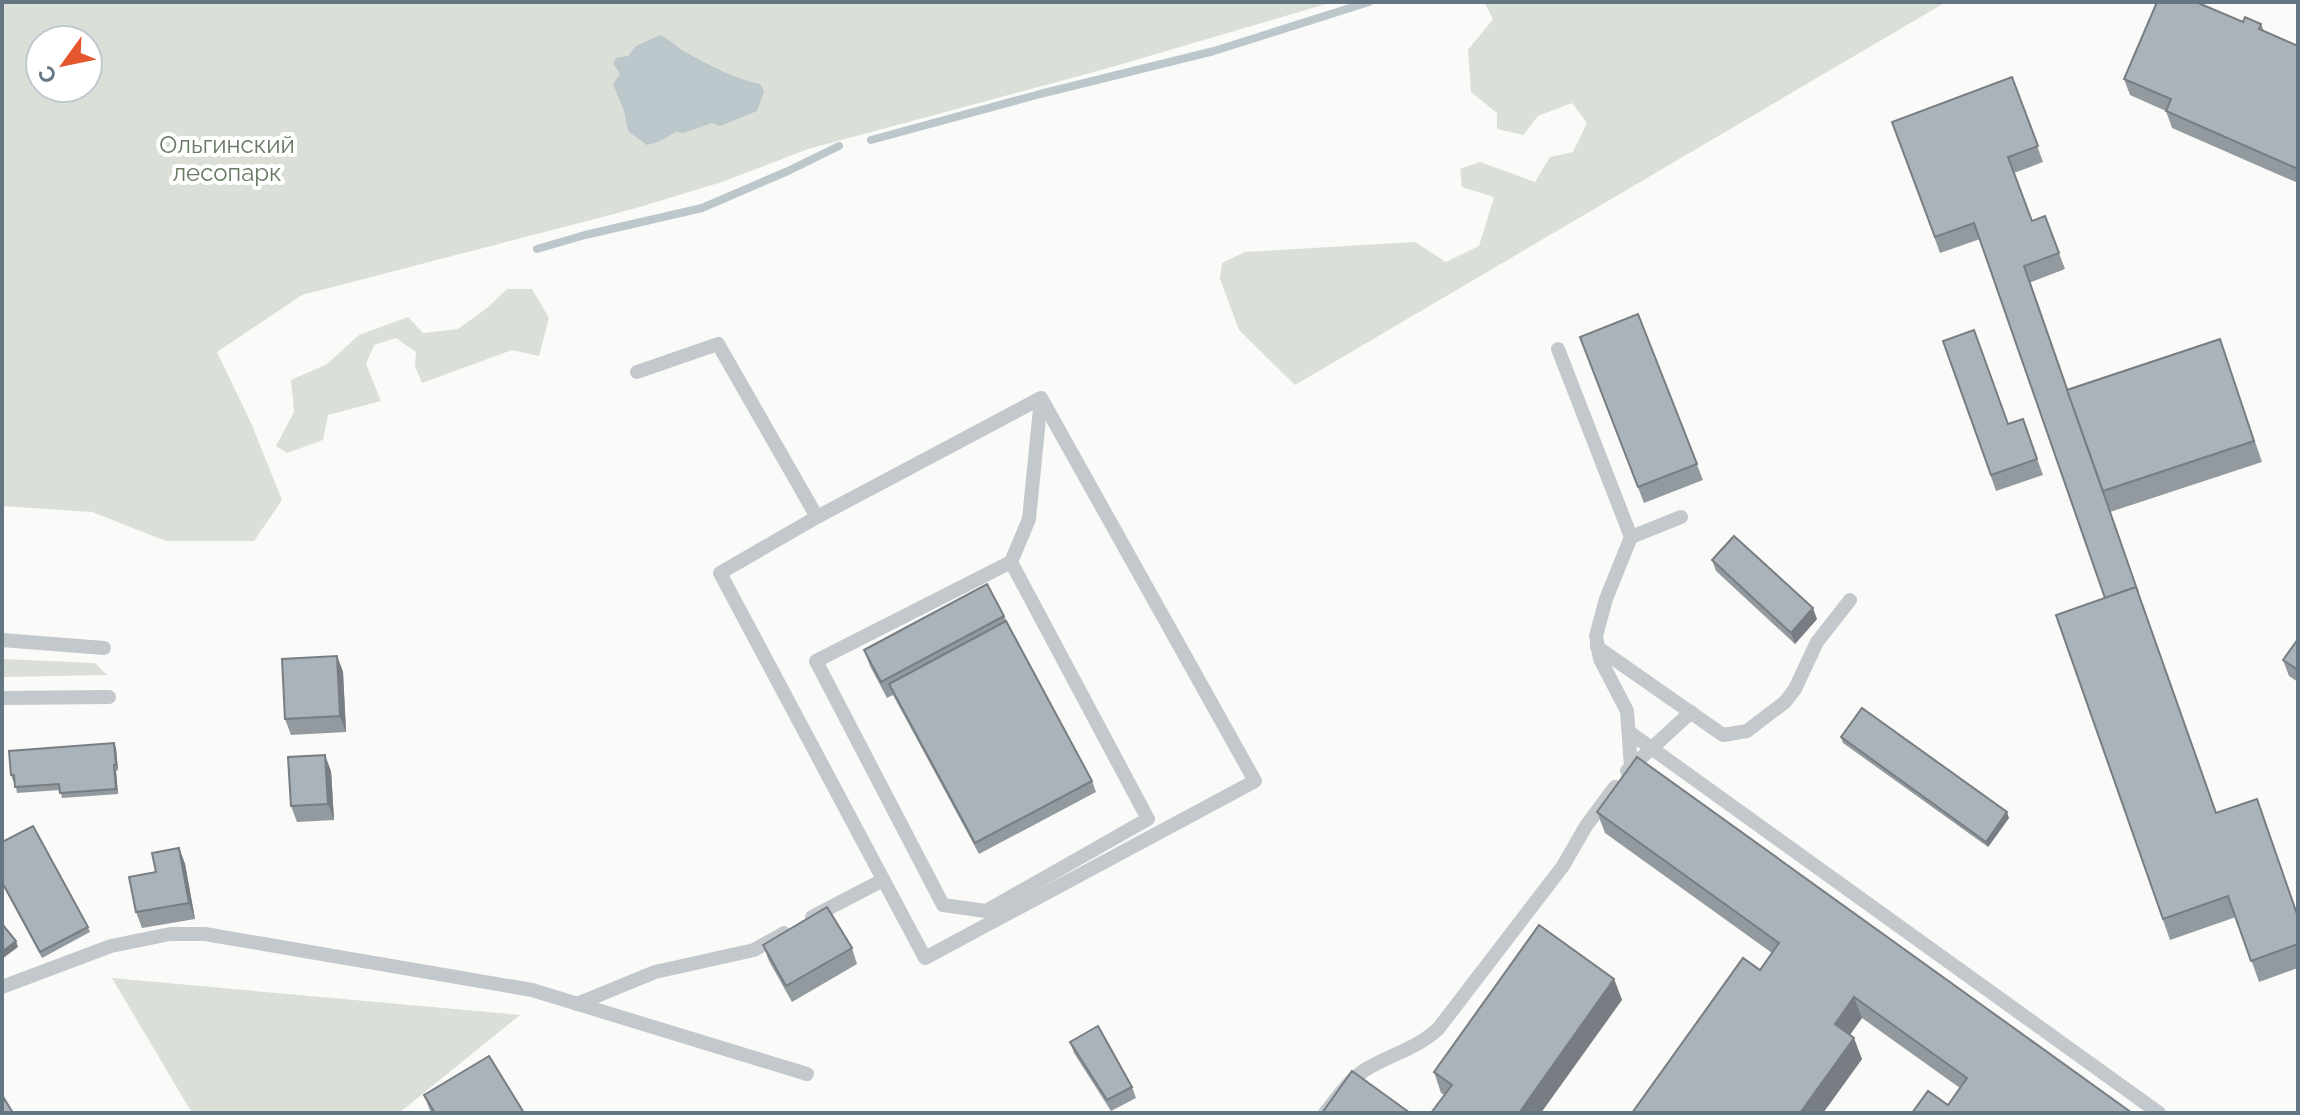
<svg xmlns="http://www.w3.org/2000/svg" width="2300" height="1115" font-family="Raleway,sans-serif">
  <rect width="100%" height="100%" fill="#fafaf8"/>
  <!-- green -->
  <g fill="#dadfd7" fill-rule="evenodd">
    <path d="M 2,2 L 1333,2 L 1105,69 L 808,149 L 722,182 L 633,209 L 302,295 L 217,352 L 251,423 L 282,500 L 254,541 L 166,541 L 92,512 L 2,506 ZM 40,40 L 88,40 L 88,88 L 40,88 Z"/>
    <polygon points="1484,2 1946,2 1295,385 1239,330 1220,279 1222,263 1245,252 1415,242 1446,262 1479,246 1494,197 1462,187 1460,169 1480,162 1535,182 1550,157 1573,152 1587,123 1572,103 1538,116 1523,135 1497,129 1497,113 1471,92 1468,50 1493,19"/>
    <polygon points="507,289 532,289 549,318 539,356 512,350 422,383 415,366 416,352 396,338 374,345 366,364 381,401 328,415 323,440 287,453 276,446 294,412 291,380 327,364 359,335 408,317 423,333 458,329 487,308"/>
    <polygon points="2,659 95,663 107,675 2,677"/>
    <polygon points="112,978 520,1015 399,1113 192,1113"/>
  </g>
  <!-- water -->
  <path fill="#bbc7cb" d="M 660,35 C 671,40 677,48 687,53 C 709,65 735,79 760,84 L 764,91 L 757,111 L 720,126 L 712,123 L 683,133 L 676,132 L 658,142 L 647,145 L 628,131 L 624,111 L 613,84 L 620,74 L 613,63 L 616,58 L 628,56 L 636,46 Z"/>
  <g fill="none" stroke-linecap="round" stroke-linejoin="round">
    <!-- stream -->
    <g stroke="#bbc7cb" stroke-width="8">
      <polyline points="871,140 1040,94 1214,51 1369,2"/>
      <polyline points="537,249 585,235 702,208 788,171 839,146"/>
    </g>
    <!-- service -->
    <g stroke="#c3c8cc" stroke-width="14">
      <polyline points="1558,349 1631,537 1681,517"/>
      <polyline points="637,372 718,344 817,517 720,573 925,958 1255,781 1041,398 817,517"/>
      <polyline points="1011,562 1148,819 986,911 943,905 816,661 1011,562 1029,519 1041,399"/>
      <polyline points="2,640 104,648"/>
      <polyline points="1597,647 1723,735 1747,731 1785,702 1795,689 1817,642 1850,600"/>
      <polyline points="2,698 109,697"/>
      <polyline points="1629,732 2159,1113"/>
      <polyline points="1631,766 1627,711 1600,659 1596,636 1606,599 1631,537"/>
      <polyline points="1627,771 1691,712"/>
      <polyline points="812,917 883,880"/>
      <polyline points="2,987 111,946 170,934 205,934 532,990 807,1074"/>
      <polyline points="577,1004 655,972 754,950 784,933"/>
      <path d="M 1325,1113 C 1337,1098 1348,1081 1365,1070 C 1389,1055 1416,1049 1438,1029 L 1563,866 L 1586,826 L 1615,787"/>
    </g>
  </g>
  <!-- wall -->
  <g fill="#929a9f">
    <polygon points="2243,22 2261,24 2264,31 2298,46 2298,183 2172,128 2166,111 2130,95 2124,79"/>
    <polygon points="2012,77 2043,162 2014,173 2032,221 2045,216 2065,269 2029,283 2067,390 2220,339 2262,462 2110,512 2216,813 2298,916 2298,968 2259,982 2236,917 2170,940 2056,615 2105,598 1980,239 1940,253 1892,122"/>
    <polygon points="1638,314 1703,480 1644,503 1580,337"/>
    <polygon points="1943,341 2008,424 2023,419 2043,475 1996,491"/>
    <polygon points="1712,560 1817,619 1795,644 1716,571"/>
    <polygon points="1004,616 1092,781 1096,792 979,854 893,695 887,698 870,666 864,650"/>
    <polygon points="2298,639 2298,682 2289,676 2283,660"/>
    <polygon points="337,656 343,672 346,732 291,735 285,719"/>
    <polygon points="1841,737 2009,818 1988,847 1843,743"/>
    <polygon points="116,748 118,770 116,771 118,794 62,798 60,790 17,793 15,781 13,781 11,775"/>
    <polygon points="331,771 334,820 297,822 291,806"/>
    <polygon points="1597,812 2132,1113 1948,1105 1960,1088 1862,1018 1850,1035 1862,1059 1823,1113 1632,1113 1760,970 1772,953 1605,833"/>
    <polygon points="2,842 88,927 90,932 42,958 2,884"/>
    <polygon points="179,848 185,864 195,919 142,928 136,912 156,872"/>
    <polygon points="763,945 852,948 857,964 792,1002 769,961"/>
    <polygon points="1614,979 1622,1000 1444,1095 1441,1093 1434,1072"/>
    <polygon points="1070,1042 1132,1087 1136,1098 1111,1111 1074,1053"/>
    <polygon points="424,1095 524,1113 431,1113"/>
  </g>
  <!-- shaded-wall -->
  <g fill="#777d82">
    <polygon points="1813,608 1817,619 1795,644 1791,633"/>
    <polygon points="337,656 343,672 346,732 340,716"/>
    <polygon points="114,743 116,748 118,770 116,765"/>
    <polygon points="325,755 331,771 334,820 328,804"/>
    <polygon points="114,765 116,771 118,794 116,789"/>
    <polygon points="2007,812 2009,818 1988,847 1986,842"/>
    <polygon points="179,848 185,864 195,919 189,903"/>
    <polygon points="16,941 18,947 2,959 2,952"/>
    <polygon points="1614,979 1622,1000 1541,1113 1519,1113"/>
    <polygon points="1854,997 1862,1018 1842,1045 1835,1024"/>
    <polygon points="1854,1038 1862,1059 1823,1113 1800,1113"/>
  </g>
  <!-- building -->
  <g fill="#aab3b9" stroke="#777d82" stroke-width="2">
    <polygon points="2157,2 2196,2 2243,22 2245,17 2261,24 2259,29 2298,46 2298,169 2166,111 2171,99 2124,79"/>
    <polygon points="2012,77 2038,146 2008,157 2032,221 2045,216 2059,253 2024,266 2138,592 2136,587 2105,598 1974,223 1935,237 1892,122"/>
    <polygon points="1638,314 1697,464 1638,487 1580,337"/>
    <polygon points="1974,330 2008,424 2023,419 2037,459 1991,475 1943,341"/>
    <polygon points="2220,339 2254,441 2103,491 2067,390"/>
    <polygon points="1734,536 1813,608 1791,633 1712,560"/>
    <polygon points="987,584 1004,616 881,682 864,650"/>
    <polygon points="2136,587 2216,813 2257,799 2298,917 2298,944 2251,961 2228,896 2163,919 2056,615"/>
    <polygon points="1006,621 1092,781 975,843 889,684"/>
    <polygon points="2298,639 2298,670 2283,660"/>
    <polygon points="337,656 340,716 285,719 282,659"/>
    <polygon points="1862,708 2007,812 1986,842 1841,737"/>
    <polygon points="114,743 116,765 114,765 116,789 60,793 59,784 15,787 14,775 11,775 9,751"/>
    <polygon points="325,755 328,804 291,806 288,757"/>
    <polygon points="1637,757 2132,1113 1912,1113 1928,1091 1948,1105 1967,1078 1854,997 1835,1024 1854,1038 1800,1113 1632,1113 1743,958 1760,970 1779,943 1597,812"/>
    <polygon points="33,826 88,927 40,952 2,882 2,842"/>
    <polygon points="179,848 189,903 136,912 129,877 156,872 152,853"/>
    <polygon points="827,907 852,948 786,986 763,945"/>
    <polygon points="2,924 16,941 2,952"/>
    <polygon points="1539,925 1614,979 1519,1113 1431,1113 1452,1085 1434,1072"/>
    <polygon points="1098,1026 1132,1087 1107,1100 1070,1042"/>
    <polygon points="489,1056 524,1113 435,1113 424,1095"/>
    <polygon points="1352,1071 1410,1113 1322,1113"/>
    <polygon points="2,1095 13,1113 2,1113"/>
  </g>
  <g text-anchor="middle" stroke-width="8" stroke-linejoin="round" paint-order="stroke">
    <!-- park labels -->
    <g font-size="24" fill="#687a64" stroke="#fff">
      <text x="227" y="153">Ольгинский<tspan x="227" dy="28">лесопарк</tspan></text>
    </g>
  </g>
  <!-- border -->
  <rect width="2300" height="1115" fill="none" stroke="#657683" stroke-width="8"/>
  <!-- north arrow -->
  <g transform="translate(64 64) rotate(237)"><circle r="38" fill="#ffffff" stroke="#c1c8cd" stroke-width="2"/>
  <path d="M0-6L14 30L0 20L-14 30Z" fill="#e4572e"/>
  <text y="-12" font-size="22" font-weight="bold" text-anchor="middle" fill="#657683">С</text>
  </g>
</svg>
